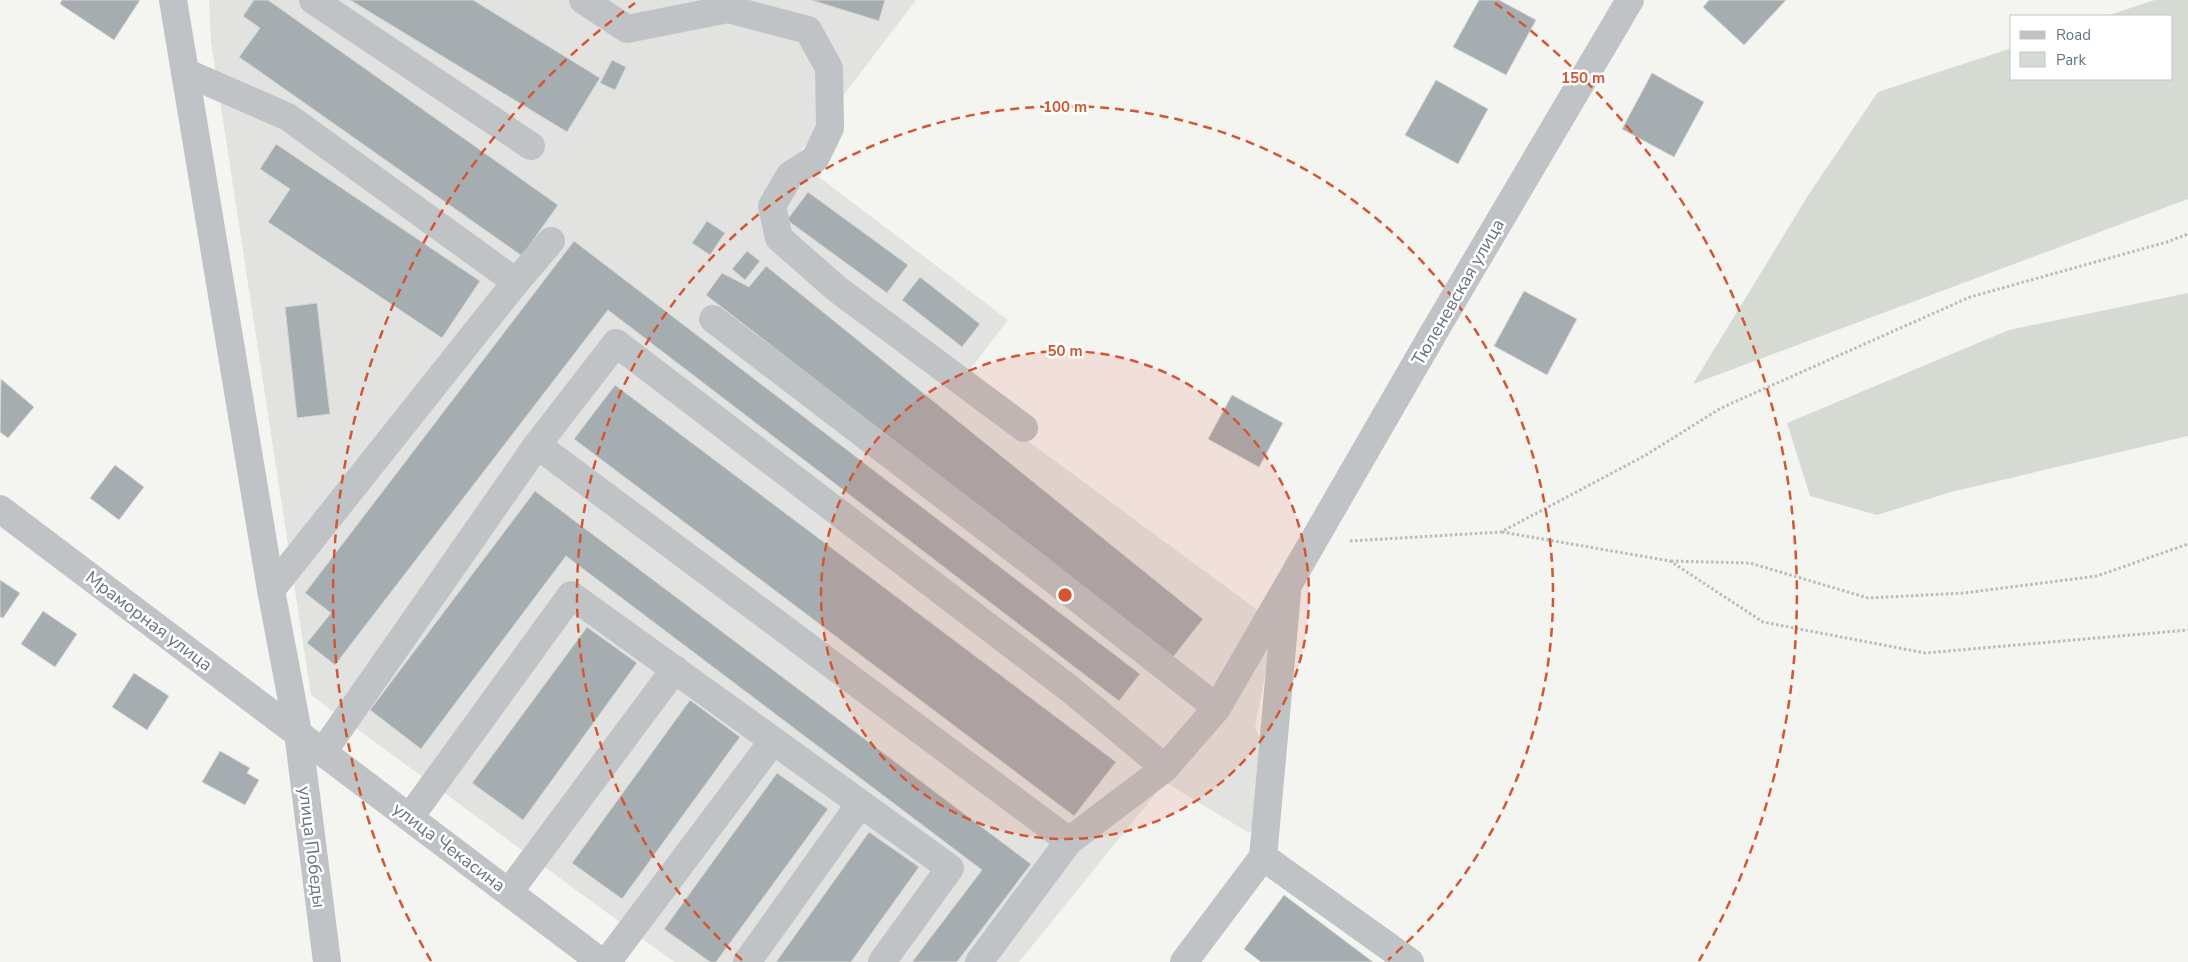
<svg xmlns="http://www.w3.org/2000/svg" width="2188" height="962" font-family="'Nunito Sans',sans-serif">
  <rect width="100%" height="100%" fill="#f4f4f1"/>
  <!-- built -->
  <polygon fill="#e2e3e1" points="209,0 916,0 795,159 1008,320 956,388 1275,623 1255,727 1282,786 1249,833 1165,782 1019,962 674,962 311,695 211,42"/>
  <!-- green -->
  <g fill="#d5dbd2">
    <polygon points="2155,0 2188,0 2188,199 1693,384 1809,194 1878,92 2012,48 2012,79 2172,79 2172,16 2106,16"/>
    <polygon points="2188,293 2188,436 1951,492 1877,515 1810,496 1787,423 2009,330"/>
  </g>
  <!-- building -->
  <g fill="#a5adb1" stroke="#d5d5d3">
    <polygon points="62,0 140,0 114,40 60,4"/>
    <polygon points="254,0 268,0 558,205 522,256 239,57 260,28 243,16"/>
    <polygon points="350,0 473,0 600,78 567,132"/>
    <polygon points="811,0 885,0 879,21"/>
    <polygon points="1479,0 1499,0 1536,20 1506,75 1453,47"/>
    <polygon points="1709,0 1786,0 1744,45 1703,7"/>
    <polygon points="612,60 626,67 615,90 600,83"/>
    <polygon points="1652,73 1704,102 1674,157 1622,129"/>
    <polygon points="1436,80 1488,109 1458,164 1405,135"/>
    <polygon points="276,144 480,281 442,338 268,222 290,189 260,169"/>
    <polygon points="808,192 908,265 887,293 787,220"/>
    <polygon points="707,221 725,233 710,255 692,243"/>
    <polygon points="574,241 1140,674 1119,701 608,310 335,665 307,643 331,613 305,593"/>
    <polygon points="747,251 760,261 745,280 732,269"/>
    <polygon points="766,266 1203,619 1173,657 706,295 722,273 749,287"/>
    <polygon points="920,277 980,324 962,347 902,300"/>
    <polygon points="1524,291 1577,319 1547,375 1494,346"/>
    <polygon points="317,303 330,414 297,418 285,307"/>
    <polygon points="1,379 34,407 8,438 0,432"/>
    <polygon points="615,385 1116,762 1074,816 574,439"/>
    <polygon points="1232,395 1283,423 1259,467 1208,439"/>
    <polygon points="115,465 144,487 119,520 90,498"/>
    <polygon points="535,491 1031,864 957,962 912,962 982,870 566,556 421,749 370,710"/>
    <polygon points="0,580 20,593 3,618 0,617"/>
    <polygon points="43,611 77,634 55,667 21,644"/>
    <polygon points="587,627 637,663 523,820 472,783"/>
    <polygon points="134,673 169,696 147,730 112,707"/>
    <polygon points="690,700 740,737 622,899 572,863"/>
    <polygon points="220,751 250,768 247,773 259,780 245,805 202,782"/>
    <polygon points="777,773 828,809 716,962 710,962 664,929"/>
    <polygon points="869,832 919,867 851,962 776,962"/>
    <polygon points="1284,895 1373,962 1261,962 1244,949"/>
  </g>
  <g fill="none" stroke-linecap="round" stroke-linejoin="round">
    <!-- path -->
    <g stroke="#b9bbbd" stroke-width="3" stroke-dasharray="2.5 2.5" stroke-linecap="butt">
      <polyline points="1502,532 1670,561 1763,622 1925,653 2188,630"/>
      <polyline points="1350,541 1501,532 1646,455 1721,408 1970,297 2167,242 2188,234"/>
      <polyline points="1671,561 1750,563 1868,598 1964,593 2097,576 2188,544"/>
    </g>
    <!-- minor -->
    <g stroke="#bfc3c6" stroke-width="28">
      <polyline points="173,0 271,590 298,732 327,962"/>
      <polyline points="313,0 531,146"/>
      <polyline points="583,0 627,29 728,9 808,30 829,68 830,128 815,159 790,175 772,206 779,238 837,289 1024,428"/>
      <polyline points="185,72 288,117 516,282"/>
      <polyline points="713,319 1045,573 1217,708"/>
      <polyline points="537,445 1069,841 979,962"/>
      <polyline points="0,509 601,962"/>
      <polyline points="271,590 516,282 551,241"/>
      <polyline points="323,752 537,445 616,343 1070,689 1165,768"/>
      <polyline points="410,817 571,595 950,868 882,962"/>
      <polyline points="1069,841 1165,768 1217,708 1434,332 1630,0"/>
      <polyline points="1263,857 1410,962"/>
      <polyline points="509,892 675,669"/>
      <polyline points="607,962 773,741"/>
      <polyline points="747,962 860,804"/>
      <polyline points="1184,962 1263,857 1287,593"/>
    </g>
  </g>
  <!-- distance rings -->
  <circle cx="1065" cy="595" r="244" fill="#d55530" fill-opacity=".12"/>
  <g fill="none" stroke="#d55530" stroke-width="2.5" stroke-dasharray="9 6">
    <circle cx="1065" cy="595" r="244"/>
    <path d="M742 960A488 488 0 1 1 1388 960"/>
    <path d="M431 961A732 732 0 0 1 635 3M1495 3A732 732 0 0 1 1699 961"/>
  </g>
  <g text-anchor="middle" stroke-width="5" stroke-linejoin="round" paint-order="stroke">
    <!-- street labels -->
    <g font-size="18" fill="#65747f" stroke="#fff">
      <text transform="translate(1458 292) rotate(-60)" y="6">Тюленевская улица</text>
      <text transform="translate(149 621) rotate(37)" y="6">Мраморная улица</text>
      <text transform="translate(312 847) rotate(83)" y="6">улица Победы</text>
      <text transform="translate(449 847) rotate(37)" y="6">улица Чекасина</text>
    </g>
  </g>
  <circle cx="1065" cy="595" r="8" fill="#d55530" stroke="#fff" stroke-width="2.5"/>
  <g font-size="15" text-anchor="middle" font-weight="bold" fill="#d55530" stroke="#fff" stroke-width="5" stroke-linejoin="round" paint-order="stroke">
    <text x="1583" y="83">150 m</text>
    <text x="1065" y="112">100 m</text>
    <text x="1065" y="356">50 m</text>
  </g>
  <!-- legend -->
  <rect x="2010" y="15" width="162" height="65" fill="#ffffff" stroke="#c1c7cc"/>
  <rect x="2020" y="31" width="25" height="8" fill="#bfc3c6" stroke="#c1c7cc"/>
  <text x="2056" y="40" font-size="15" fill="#65747f">Road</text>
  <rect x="2020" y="52" width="25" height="15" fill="#d5dbd2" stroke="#c1c7cc"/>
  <text x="2056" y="65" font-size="15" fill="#65747f">Park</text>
</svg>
